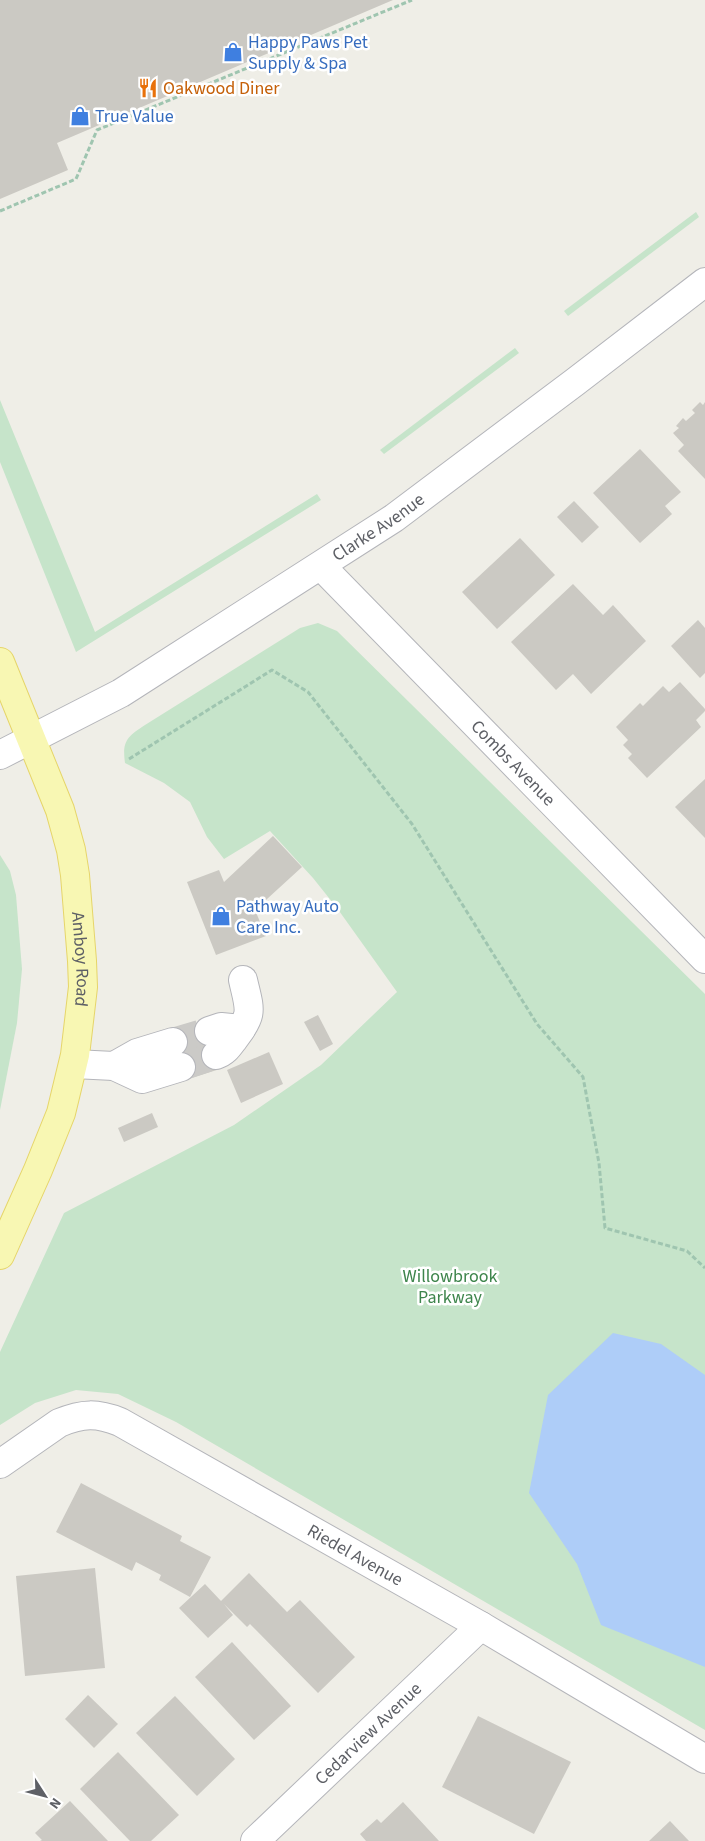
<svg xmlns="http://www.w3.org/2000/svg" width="705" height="1841" font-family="'Source Sans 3',sans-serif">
  <rect width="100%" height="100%" fill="#efeee7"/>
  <!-- green -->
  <g fill="#c6e4ca">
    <polygon points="696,212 699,217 568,316 564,311"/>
    <polygon points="515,348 519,353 384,454 380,450"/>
    <polygon points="0,400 95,632 317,494 321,500 76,652 0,462"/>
    <path d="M 318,623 L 337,631 L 705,994 L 705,1730 L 176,1422 L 118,1394 L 76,1390 L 35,1403 L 0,1425 L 0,1352 L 64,1213 L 234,1125 L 321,1065 L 397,992 L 337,908 L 313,878 L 270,831 L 224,859 L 207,837 L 190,802 L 164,783 L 125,763 C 122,741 127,737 145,725 L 300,628 Z"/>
    <polygon points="0,855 10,871 16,895 22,969 17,1023 0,1110"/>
  </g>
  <!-- water -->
  <polygon fill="#aecdf8" points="613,1333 661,1344 705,1375 705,1667 601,1625 577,1564 529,1493 548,1395"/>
  <!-- building -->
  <g fill="#cbc9c3">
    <polygon points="0,0 393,0 57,143 68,170 0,199"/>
    <polygon points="700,402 703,405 705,402 705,479 678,451 684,445 673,433 679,428 676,426 683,418 686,421 695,413 692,410"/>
    <polygon points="640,449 681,492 665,506 672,514 640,543 593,493"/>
    <polygon points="574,501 599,527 582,543 557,517"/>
    <polygon points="520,538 555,575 497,629 462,592"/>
    <polygon points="573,584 603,615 613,605 646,641 591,694 573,674 556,690 511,642"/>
    <polygon points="698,620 705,628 705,673 700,678 671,646"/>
    <polygon points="680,682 705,709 705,711 696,720 701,727 647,778 628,758 632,754 623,745 628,740 616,727 640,703 643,706 663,686 669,692"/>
    <polygon points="705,779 705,838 675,807"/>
    <polygon points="273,836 302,867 255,910 266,936 216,955 187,882 219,870 224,882"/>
    <polygon points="318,1015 333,1044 320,1051 304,1022"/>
    <polygon points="206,1021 220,1069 185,1080 170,1031"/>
    <polygon points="269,1052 283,1084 241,1103 227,1070"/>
    <polygon points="152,1113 158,1127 124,1142 118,1128"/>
    <polygon points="81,1483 182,1536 180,1541 211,1557 190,1597 159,1580 161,1575 136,1562 132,1571 56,1532"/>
    <polygon points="95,1568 105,1668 25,1676 16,1576"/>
    <polygon points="249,1573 287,1612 300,1600 355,1657 318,1693 250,1624 247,1627 224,1604 233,1615 208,1638 179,1608 205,1584 221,1601"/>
    <polygon points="232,1642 291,1706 254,1740 195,1677"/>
    <polygon points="88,1695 118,1724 94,1748 65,1719"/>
    <polygon points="175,1696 235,1759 197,1796 136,1733"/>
    <polygon points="478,1716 571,1762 534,1834 442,1787"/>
    <polygon points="118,1752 179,1815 151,1841 130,1841 80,1789"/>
    <polygon points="70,1801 108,1841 40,1841 42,1840 35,1833"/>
    <polygon points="403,1802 439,1841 366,1841 360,1834 377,1819 381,1823"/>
    <polygon points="670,1821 689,1841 649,1841"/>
  </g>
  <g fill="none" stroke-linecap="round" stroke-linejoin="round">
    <!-- minor-tunnel -->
    <g stroke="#cbcac7" stroke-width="28" stroke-dasharray="28 14" stroke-linecap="butt">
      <polyline points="173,1042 209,1031"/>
      <polyline points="181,1067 216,1055"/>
    </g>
    <defs>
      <g id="minor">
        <path id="s1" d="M 321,566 L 705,959"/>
        <path id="s2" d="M 0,755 L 121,693 L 394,518 L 575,382 L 705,282"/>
        <polyline points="209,1031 221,1027 241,1029"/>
        <path d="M 216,1055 C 225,1052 228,1047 234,1039 C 254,1013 250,1011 243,980"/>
        <polyline points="74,1064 114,1066 142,1079 181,1067"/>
        <polyline points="114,1066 137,1053 173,1042"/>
        <path id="s3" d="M 0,1464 L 59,1423 C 83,1413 97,1413 120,1422 L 481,1626 L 705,1759"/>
        <path id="s4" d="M 255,1841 L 481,1626"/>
      </g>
      <g id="major">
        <path id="s5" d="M 0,662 L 60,810 L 71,850 L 75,875 L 82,961 L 83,987 L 75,1055 L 61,1113 L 38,1170 L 0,1255"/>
      </g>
    </defs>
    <!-- minor casing -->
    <use href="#minor" stroke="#b4b5ba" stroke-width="30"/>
    <!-- major casing -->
    <use href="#major" stroke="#e6d569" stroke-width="30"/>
    <!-- path -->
    <g stroke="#9fc5b0" stroke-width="3" stroke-dasharray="5 2.5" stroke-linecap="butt">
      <polyline points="0,211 76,179 97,130 412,0"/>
      <polyline points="129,759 272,670 308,692 412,824 537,1024 583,1077 599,1163 605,1228 687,1251 705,1268"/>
    </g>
    <!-- minor -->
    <use href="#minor" stroke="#fff" stroke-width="28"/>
    <!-- major -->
    <use href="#major" stroke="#f8f7b3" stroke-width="28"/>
  </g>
  <!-- icons -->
  <defs>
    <symbol id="shop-bare" viewBox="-9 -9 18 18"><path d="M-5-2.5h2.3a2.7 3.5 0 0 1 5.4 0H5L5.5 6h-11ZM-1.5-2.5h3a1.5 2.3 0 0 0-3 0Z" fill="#3f7fe0" stroke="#fff" stroke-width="2.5" paint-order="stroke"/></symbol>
    <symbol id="restaurant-bare" viewBox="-9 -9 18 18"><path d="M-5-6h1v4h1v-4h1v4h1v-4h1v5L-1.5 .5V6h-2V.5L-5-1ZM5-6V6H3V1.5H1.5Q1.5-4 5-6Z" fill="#e8710a" stroke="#fff" stroke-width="2.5" paint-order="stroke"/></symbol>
  </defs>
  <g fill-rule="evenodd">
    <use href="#shop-bare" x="219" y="38" width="28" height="28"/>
    <use href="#restaurant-bare" x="134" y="74" width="28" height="28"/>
    <use href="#shop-bare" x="66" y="102" width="28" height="28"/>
    <use href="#shop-bare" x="207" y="902" width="28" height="28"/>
  </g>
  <g text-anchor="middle" stroke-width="5" stroke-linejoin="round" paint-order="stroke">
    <!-- shop labels -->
    <g font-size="18" fill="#366cbe" stroke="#fff" text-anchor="start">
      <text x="248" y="48">Happy Paws Pet<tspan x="248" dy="21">Supply &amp; Spa</tspan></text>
      <text x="95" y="122">True Value</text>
      <text x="236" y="912">Pathway Auto<tspan x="236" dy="21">Care Inc.</tspan></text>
    </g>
    <!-- food labels -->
    <g font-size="18" fill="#c56008" stroke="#fff" text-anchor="start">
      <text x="163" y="94">Oakwood Diner</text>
    </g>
    <!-- street labels -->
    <g font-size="18" fill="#5e6066" stroke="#fff">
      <text dy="6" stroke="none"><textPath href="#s2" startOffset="442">Clarke Avenue</textPath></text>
      <text dy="6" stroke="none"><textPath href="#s1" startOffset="275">Combs Avenue</textPath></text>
      <text dy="6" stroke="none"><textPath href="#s5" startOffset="311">Amboy Road</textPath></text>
      <text dy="6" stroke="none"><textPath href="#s3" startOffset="405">Riedel Avenue</textPath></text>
      <text dy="6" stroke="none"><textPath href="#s4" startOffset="156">Cedarview Avenue</textPath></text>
    </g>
    <!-- park labels -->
    <g font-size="18" fill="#3e854c" stroke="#fff">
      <text x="450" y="1282">Willowbrook<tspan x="450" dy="21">Parkway</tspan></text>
    </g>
  </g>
  <!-- north arrow -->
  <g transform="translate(45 1796) rotate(126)" stroke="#ffffff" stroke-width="4" paint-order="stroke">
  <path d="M0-4L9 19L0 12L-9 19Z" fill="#5e6066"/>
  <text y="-8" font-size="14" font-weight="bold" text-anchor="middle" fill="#5e6066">N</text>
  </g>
</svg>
